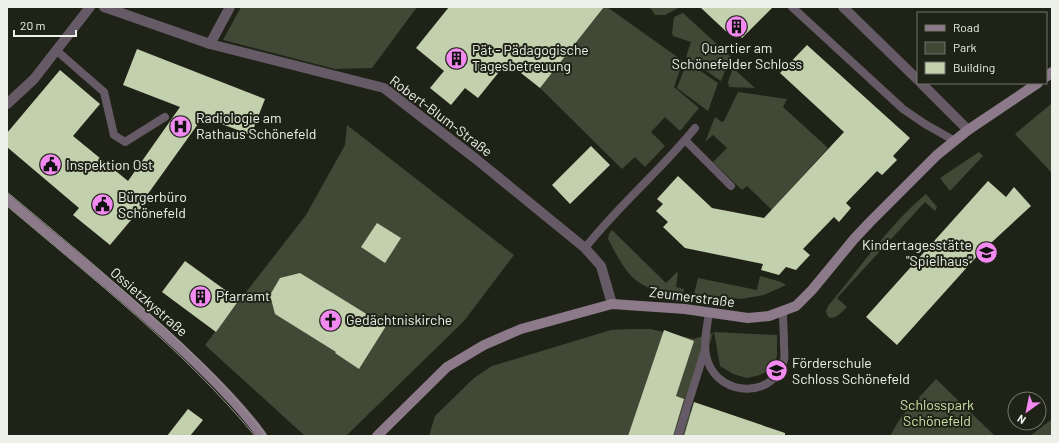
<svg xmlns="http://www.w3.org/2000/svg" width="1059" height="443" font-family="Barlow,sans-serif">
  <rect width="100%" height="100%" fill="#1f2317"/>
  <!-- green -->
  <g fill="#414835">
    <polygon points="241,7 417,7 372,68 335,69 223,40"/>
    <polygon points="599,7 607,7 683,61 674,87 699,108 680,131 665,117 651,132 665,146 645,167 635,157 622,169 540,88 602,10"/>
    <polygon points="650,7 680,7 665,15 655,15"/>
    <polygon points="683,13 731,57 721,81 686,57 691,42 673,36 672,33 674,17"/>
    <polygon points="687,62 718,83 708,111 677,88"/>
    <polygon points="733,68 755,88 729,87 728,82"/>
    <polygon points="738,92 787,99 783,107 828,148 772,210 747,186 742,190 713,162 727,148 713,135 705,142 715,117 722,122 724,121"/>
    <polygon points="1052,103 1052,173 1015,134"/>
    <polygon points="347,125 514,255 464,321 346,436 305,436 205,345 306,215 345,145"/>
    <polygon points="979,152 983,156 950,191 940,178"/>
    <path d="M 926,194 L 937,207 L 935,211 L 925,202 L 837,298 L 847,307 C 841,313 829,326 826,311 L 828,306 C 860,268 888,226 926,194 Z"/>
    <path d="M 612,230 L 666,283 L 677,272 L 678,273 L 676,287 L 684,289 L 683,294 C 670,292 654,292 643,285 C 626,276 617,255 608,239 L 609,234 Z"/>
    <polygon points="760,276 781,282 786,285 764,295 741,299 694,294 698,278 757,290"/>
    <polygon points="632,329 651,329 694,339 713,333 689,411 694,414 687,436 429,436 435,416 474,378 492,366 611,330"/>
    <polygon points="714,332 777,335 777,356 772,369 760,375 747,378 733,374 720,366"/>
    <polygon points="936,379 995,436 890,436 901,417"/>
    <polygon points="1052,419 1052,436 1030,436"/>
  </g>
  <!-- building -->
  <g fill="#c3d0ad">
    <polygon points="449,7 604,7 540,88 507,62 478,98 465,88 451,105 430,88 444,71 416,48"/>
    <polygon points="700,7 773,7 742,38 735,31 731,36"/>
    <polygon points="807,45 910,138 893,156 897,160 882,175 877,171 846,203 851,208 839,222 834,217 803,249 810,255 796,270 786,267 779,275 761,270 763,264 685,248 663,227 668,222 656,211 663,204 657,199 678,176 712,208 764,218 844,132 780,73"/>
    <polygon points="137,49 265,99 251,135 203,117 140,205 142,207 110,245 73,215 79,208 7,147 7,133 60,70 100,104 73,136 128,181 180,107 123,85"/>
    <polygon points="591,146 610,165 570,204 552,185"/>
    <polygon points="988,181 1006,197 1014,187 1031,206 979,254 897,345 866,317"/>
    <polygon points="377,223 401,238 385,263 361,247"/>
    <polygon points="185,261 239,300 216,332 162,292"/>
    <polygon points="300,273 386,326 359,369 335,353 336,352 275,314 270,295 280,278"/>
    <polygon points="664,330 694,341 676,396 684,399 673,436 628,436"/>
    <polygon points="694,402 785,433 785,436 684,436"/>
    <polygon points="188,409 203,420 190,436 167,436"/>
  </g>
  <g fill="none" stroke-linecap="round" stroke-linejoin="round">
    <!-- service -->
    <g stroke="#655a65" stroke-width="8">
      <polyline points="792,7 903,109 925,124 955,141"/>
      <polyline points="57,51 104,92 114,135 125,142 165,117"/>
      <polyline points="685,140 731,186"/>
      <path d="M 585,248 C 619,205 661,170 695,128"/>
      <path d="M 709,313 C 707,328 702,347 708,362 C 721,398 775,398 784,360 C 785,356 784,350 784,345 C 784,334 783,323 783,311"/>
      <polyline points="678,436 705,350"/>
    </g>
    <!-- minor -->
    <g stroke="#655a65" stroke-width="10">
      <polyline points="104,7 210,44 384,88 476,159 585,248 601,266 612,304"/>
      <polyline points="843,7 918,80"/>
      <polyline points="210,44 230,7"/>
      <polyline points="921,83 968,130"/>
      <polyline points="7,104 34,79 90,7"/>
    </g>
    <!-- secondary -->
    <g stroke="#8c7a8b" stroke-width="10">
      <polyline points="1046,77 1052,72"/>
      <path d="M 7,199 C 69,252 134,303 193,360 C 217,383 242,408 262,436"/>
      <polyline points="377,436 447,367 484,345 521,329 612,304 685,309 748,318 769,316 796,306 812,290 854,239 870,222 937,155 968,130 1038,83"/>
    </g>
    <!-- tram -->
    <g stroke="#95988e" stroke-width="1">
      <path d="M 7,192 C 60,236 113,280 164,327 C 200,360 236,396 266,436"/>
      <path d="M 7,206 C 93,279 183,349 255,436"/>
    </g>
  </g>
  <!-- icons -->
  <defs>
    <symbol id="building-disc" viewBox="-11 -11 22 22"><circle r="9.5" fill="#f38af1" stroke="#1f2317"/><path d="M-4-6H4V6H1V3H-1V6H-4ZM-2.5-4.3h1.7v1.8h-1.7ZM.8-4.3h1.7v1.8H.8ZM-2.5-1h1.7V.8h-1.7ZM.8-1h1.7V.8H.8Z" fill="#111"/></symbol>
    <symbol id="hospital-disc" viewBox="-11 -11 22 22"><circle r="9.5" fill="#f38af1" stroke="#1f2317"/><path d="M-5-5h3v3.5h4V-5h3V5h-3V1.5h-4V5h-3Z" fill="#111"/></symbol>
    <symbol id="civic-disc" viewBox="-11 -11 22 22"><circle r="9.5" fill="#f38af1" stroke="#1f2317"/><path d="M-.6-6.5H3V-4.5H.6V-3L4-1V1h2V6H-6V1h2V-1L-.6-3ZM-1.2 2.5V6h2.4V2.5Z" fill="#111"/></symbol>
    <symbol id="school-disc" viewBox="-11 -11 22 22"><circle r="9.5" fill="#f38af1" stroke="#1f2317"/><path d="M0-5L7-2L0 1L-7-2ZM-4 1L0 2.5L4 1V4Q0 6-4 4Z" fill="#111"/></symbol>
    <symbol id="church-disc" viewBox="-11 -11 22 22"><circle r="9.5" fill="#f38af1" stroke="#1f2317"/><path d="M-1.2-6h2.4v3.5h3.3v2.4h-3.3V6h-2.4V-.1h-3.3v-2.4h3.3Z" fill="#111"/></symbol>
  </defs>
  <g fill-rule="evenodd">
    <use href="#building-disc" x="724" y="14" width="25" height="25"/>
    <use href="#building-disc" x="444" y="46" width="25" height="25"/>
    <use href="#hospital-disc" x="168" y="114" width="25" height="25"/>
    <use href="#civic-disc" x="38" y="152" width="25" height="25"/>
    <use href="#civic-disc" x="90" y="192" width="25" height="25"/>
    <use href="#school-disc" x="974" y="240" width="25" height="25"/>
    <use href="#building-disc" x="188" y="284" width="25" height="25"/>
    <use href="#church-disc" x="318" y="308" width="25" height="25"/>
    <use href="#school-disc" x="764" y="358" width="25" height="25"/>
  </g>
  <g text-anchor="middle" stroke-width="4" stroke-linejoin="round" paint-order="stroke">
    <!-- poi labels -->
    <g font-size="14" fill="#eef1e9" stroke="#1f2317" text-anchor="start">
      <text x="737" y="53" text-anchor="middle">Quartier am<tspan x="737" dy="16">Schönefelder Schloss</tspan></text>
      <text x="472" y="55">Pät - Pädagogische<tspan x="472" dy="16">Tagesbetreuung</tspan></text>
      <text x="196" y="123">Radiologie am<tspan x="196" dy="16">Rathaus Schönefeld</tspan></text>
      <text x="66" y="170">Inspektion Ost</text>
      <text x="118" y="202">Bürgerbüro<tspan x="118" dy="16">Schönefeld</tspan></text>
      <text x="972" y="250" text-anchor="end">Kindertagesstätte<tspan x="972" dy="16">"Spielhaus"</tspan></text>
      <text x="216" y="301">Pfarramt</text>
      <text x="346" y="325">Gedächtniskirche</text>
      <text x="792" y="368">Förderschule<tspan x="792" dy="16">Schloss Schönefeld</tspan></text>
    </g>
    <!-- street labels -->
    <g font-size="14" fill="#eef1e9" stroke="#1f2317">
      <text transform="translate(441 116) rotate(37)" y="5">Robert-Blum-Straße</text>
      <text transform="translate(692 297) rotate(7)" y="5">Zeumerstraße</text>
      <text transform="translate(149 302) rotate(41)" y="5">Ossietzkystraße</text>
    </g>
    <!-- park labels -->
    <g font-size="14" fill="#cae0a6" stroke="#1f2317">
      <text x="937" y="410">Schlosspark<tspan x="937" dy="16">Schönefeld</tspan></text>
    </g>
  </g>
  <!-- border -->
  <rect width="1059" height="443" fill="none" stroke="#eef1e9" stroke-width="16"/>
  <!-- legend -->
  <rect x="917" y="12" width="130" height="72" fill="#1f2317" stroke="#72756b"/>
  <rect x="925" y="25" width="20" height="6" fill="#8c7a8b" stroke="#72756b"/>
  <text x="953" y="32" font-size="12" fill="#eef1e9">Road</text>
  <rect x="925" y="42" width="20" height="12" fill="#414835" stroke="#72756b"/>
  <text x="953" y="52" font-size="12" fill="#eef1e9">Park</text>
  <rect x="925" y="62" width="20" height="12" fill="#c3d0ad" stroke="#72756b"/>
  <text x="953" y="72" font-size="12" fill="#eef1e9">Building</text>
  <!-- north arrow -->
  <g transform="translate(1027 411) rotate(213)"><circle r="19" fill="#1f2317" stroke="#72756b"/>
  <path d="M0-3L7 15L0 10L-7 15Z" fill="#f38af1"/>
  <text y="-6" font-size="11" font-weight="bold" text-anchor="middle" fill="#eef1e9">N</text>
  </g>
  <!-- scale -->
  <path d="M14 30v6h62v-6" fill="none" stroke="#eef1e9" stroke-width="2"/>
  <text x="20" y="30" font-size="12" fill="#eef1e9" stroke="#1f2317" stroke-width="3" paint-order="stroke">20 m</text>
</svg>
